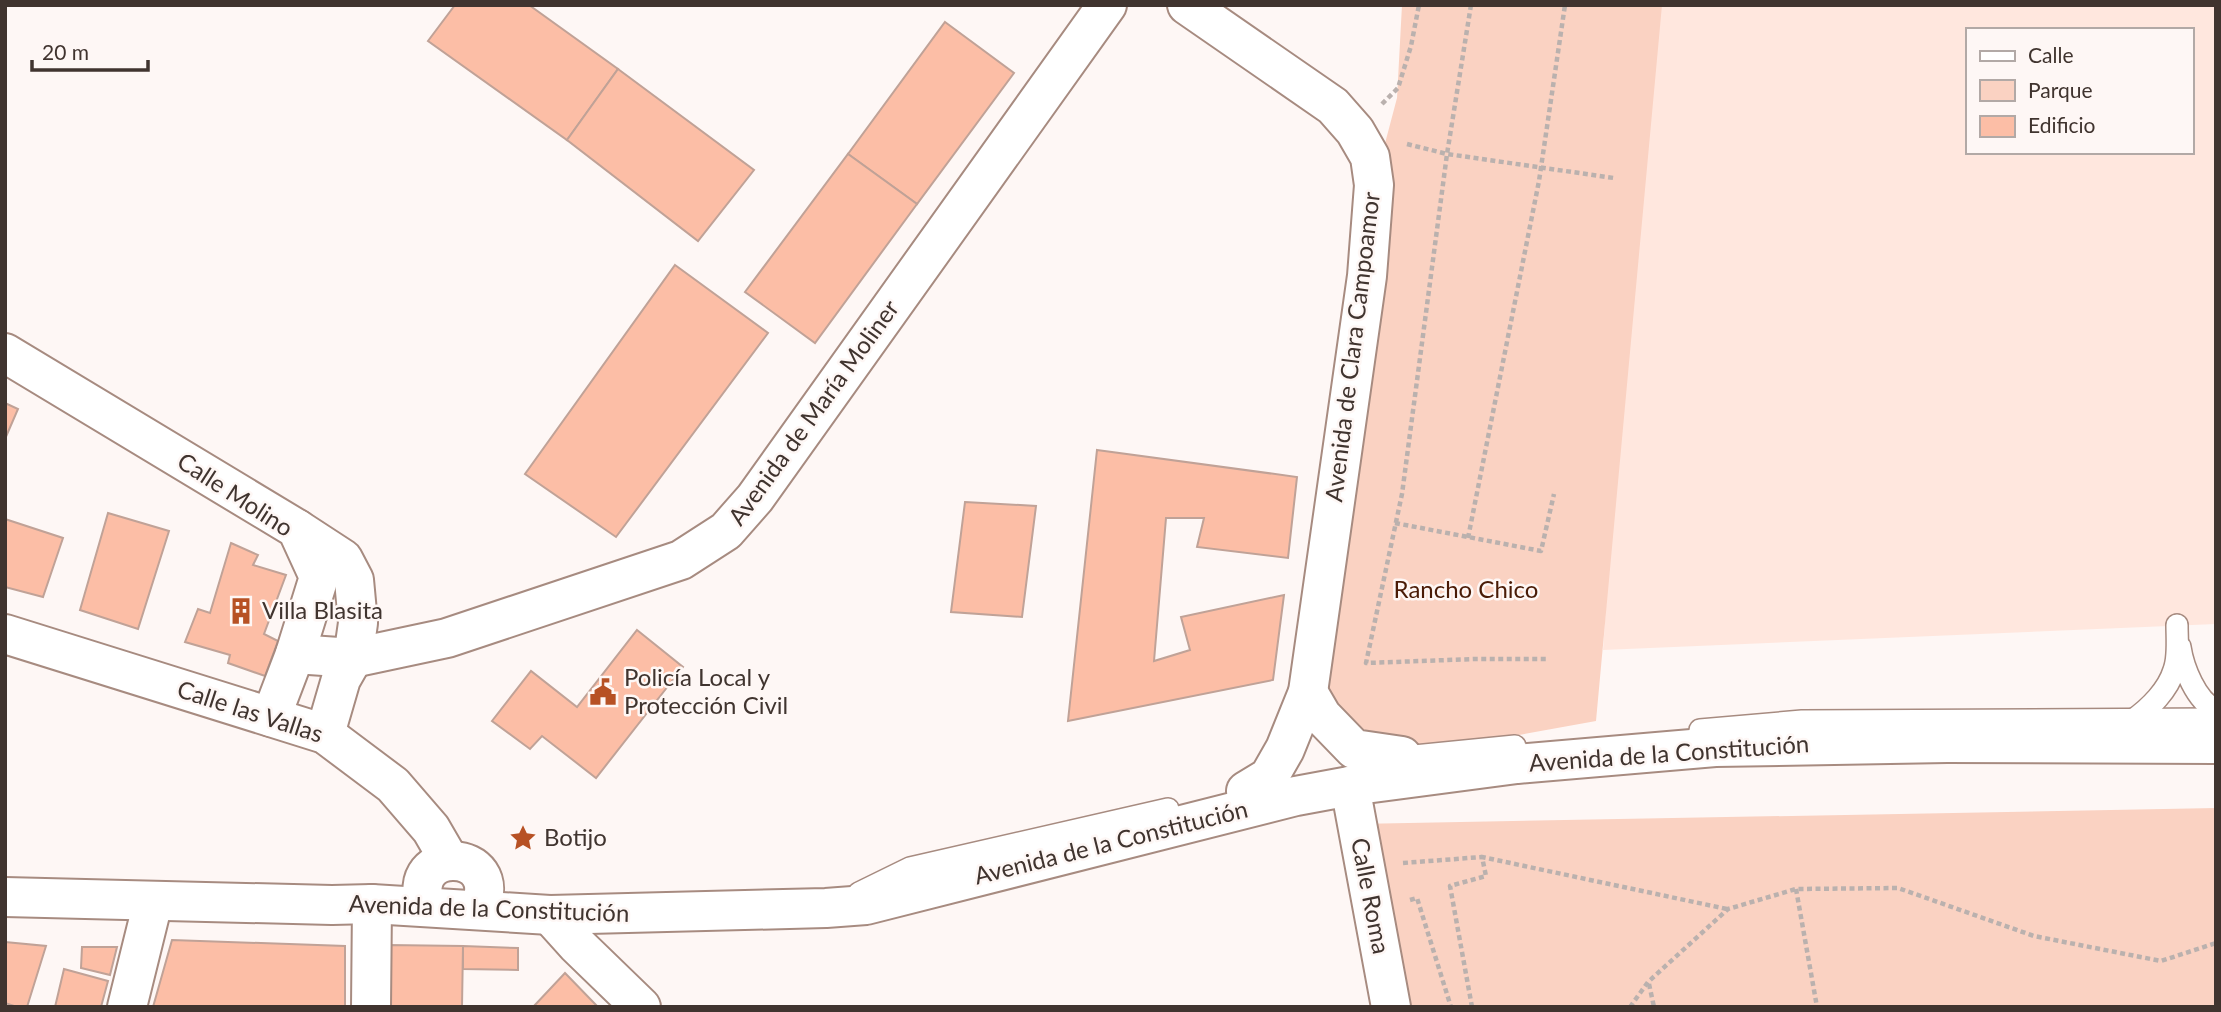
<svg xmlns="http://www.w3.org/2000/svg" width="2221" height="1012" font-family="Lato,sans-serif">
  <rect width="100%" height="100%" fill="#fef7f5"/>
  <!-- built -->
  <path fill="#ffe7de" fill-rule="evenodd" d="M 1648,5 L 2216,5 L 2216,624 L 1603,650 ZM 1967,30 L 2191,30 L 2191,152 L 1967,152 Z"/>
  <!-- green -->
  <g fill="#fad2c2">
    <polygon points="1402,5 1662,5 1596,721 1402,756 1322,716 1374,185 1397,98"/>
    <polygon points="2216,808 2216,1007 1391,1007 1356,824"/>
  </g>
  <!-- building -->
  <g fill="#fcbea6" stroke="#c0a297" stroke-width="2">
    <polygon points="455,5 529,5 618,69 567,140 428,41"/>
    <polygon points="945,22 1014,73 917,204 848,154"/>
    <polygon points="618,69 754,170 698,241 567,140"/>
    <polygon points="848,154 917,204 815,343 745,292"/>
    <polygon points="675,265 768,333 616,537 525,474"/>
    <polygon points="5,403 18,409 5,439"/>
    <polygon points="1097,450 1297,477 1288,558 1197,547 1204,518 1166,518 1154,661 1190,650 1181,617 1284,595 1273,680 1068,721"/>
    <polygon points="965,502 1036,506 1022,617 951,612"/>
    <polygon points="108,513 169,531 138,629 80,610"/>
    <polygon points="5,519 63,538 43,597 5,587"/>
    <polygon points="231,543 258,555 253,565 286,575 264,634 278,641 265,676 228,663 230,655 185,642 198,609 210,613"/>
    <polygon points="637,630 683,667 596,778 542,736 530,749 492,721 531,671 577,707"/>
    <polygon points="172,940 345,946 345,1007 153,1007"/>
    <polygon points="5,942 46,946 27,1007 17,1007 5,1003"/>
    <polygon points="388,945 463,946 462,1007 387,1007"/>
    <polygon points="463,946 518,948 518,970 463,969"/>
    <polygon points="82,947 117,947 110,975 81,968"/>
    <polygon points="64,969 108,981 101,1007 55,1007"/>
    <polygon points="565,973 598,1007 533,1007"/>
  </g>
  <g fill="none" stroke-linecap="round" stroke-linejoin="round">
    <defs>
      <g id="service">
        <path d="M 2180,647 C 2183,667 2196,701 2216,710"/>
        <path d="M 2133,720 C 2150,708 2168,690 2174,670 C 2179,657 2177,639 2177,625"/>
        <polyline points="1700,730 1802,721 2216,719"/>
        <polyline points="1394,758 1515,746"/>
        <polyline points="859,893 910,868 1168,809"/>
      </g>
      <g id="minor">
        <polyline points="1187,5 1333,106 1355,131 1370,157 1374,185 1367,276 1308,692 1285,749 1269,777 1246,791"/>
        <polyline points="5,353 297,529 319,577 295,654 271,717"/>
        <polyline points="297,529 343,559 354,580 358,623 353,658 341,679 325,734"/>
        <polyline points="5,634 325,734 393,785 431,829 449,860"/>
        <polyline points="295,654 353,658 447,638 681,560 726,531 755,498 1107,5"/>
        <polyline points="1308,692 1322,716 1354,749 1402,756"/>
        <polyline points="1350,786 1391,1007"/>
        <path d="M 426,907 C 402,844 508,847 479,909"/>
        <polyline points="550,915 577,945 641,1007"/>
        <polyline points="127,1007 153,902"/>
        <polyline points="371,1007 372,904"/>
      </g>
      <polyline id="tertiary" points="5,897 332,905 372,904 550,915 826,908 866,905 1296,796 1350,786 1517,764 1715,747 1947,743 2216,744"/>
    </defs>
    <!-- service casing -->
    <use href="#service" stroke="#a78b80" stroke-width="24"/>
    <!-- minor casing -->
    <use href="#minor" stroke="#a78b80" stroke-width="42"/>
    <!-- tertiary casing -->
    <use href="#tertiary" stroke="#a78b80" stroke-width="42"/>
    <!-- path -->
    <g stroke="#bab1ae" stroke-width="4.5" stroke-dasharray="5 3.5" stroke-linecap="butt">
      <polyline points="1471,5 1447,154 1402,494 1366,663 1475,659 1547,659"/>
      <polyline points="1382,104 1398,88 1411,46 1419,5"/>
      <polyline points="1407,144 1447,154 1614,178"/>
      <polyline points="1395,523 1541,551 1554,494"/>
      <polyline points="1468,538 1539,181 1565,5"/>
      <polyline points="1403,863 1482,857"/>
      <polyline points="1796,889 1817,1007"/>
      <polyline points="1410,900 1417,898 1451,1007"/>
      <polyline points="1649,984 1654,1007"/>
      <polyline points="1472,1007 1450,886 1486,876 1482,857 1727,909"/>
      <polyline points="1630,1007 1648,982 1728,909 1796,889 1898,888 2034,936 2161,961 2216,943"/>
    </g>
    <!-- service -->
    <use href="#service" stroke="#fff" stroke-width="21"/>
    <!-- minor -->
    <use href="#minor" stroke="#fff" stroke-width="38"/>
    <!-- tertiary -->
    <use href="#tertiary" stroke="#fff" stroke-width="38"/>
  </g>
  <!-- icons -->
  <defs>
    <symbol id="building-bare" viewBox="-9 -9 18 18"><path d="M-4-6H4V6H1V3H-1V6H-4ZM-2.5-4.3h1.7v1.8h-1.7ZM.8-4.3h1.7v1.8H.8ZM-2.5-1h1.7V.8h-1.7ZM.8-1h1.7V.8H.8Z" fill="#b75124" stroke="#fef7f5" stroke-width="2.5" paint-order="stroke"/></symbol>
    <symbol id="civic-bare" viewBox="-9 -9 18 18"><path d="M-.6-6.5H3V-4.5H.6V-3L4-1V1h2V6H-6V1h2V-1L-.6-3ZM-1.2 2.5V6h2.4V2.5Z" fill="#b75124" stroke="#fef7f5" stroke-width="2.5" paint-order="stroke"/></symbol>
    <symbol id="sight-bare" viewBox="-9 -9 18 18"><path d="M0-6L1.8-2.2L6-1.7L2.9 1.2L3.7 5.4L0 3.3L-3.7 5.4L-2.9 1.2L-6-1.7L-1.8-2.2Z" fill="#b75124" stroke="#fef7f5" stroke-width="2.5" paint-order="stroke"/></symbol>
  </defs>
  <g fill-rule="evenodd">
    <use href="#building-bare" x="222" y="592" width="38" height="38"/>
    <use href="#civic-bare" x="584" y="673" width="38" height="38"/>
    <use href="#sight-bare" x="504" y="819" width="38" height="38"/>
  </g>
  <g text-anchor="middle" stroke-width="5" stroke-linejoin="round" paint-order="stroke">
    <!-- street labels -->
    <g font-size="24" fill="#40342f" stroke="#fef7f5">
      <text transform="translate(1353 347) rotate(-83)" y="8">Avenida de Clara Campoamor</text>
      <text transform="translate(814 413) rotate(-54)" y="8">Avenida de María Moliner</text>
      <text transform="translate(235 495) rotate(33)" y="8">Calle Molino</text>
      <text transform="translate(250 712) rotate(18)" y="8">Calle las Vallas</text>
      <text transform="translate(1669 754) rotate(-4)" y="8">Avenida de la Constitución</text>
      <text transform="translate(1111 843) rotate(-14)" y="8">Avenida de la Constitución</text>
      <text transform="translate(1370 896) rotate(79)" y="8">Calle Roma</text>
      <text transform="translate(489 909) rotate(2)" y="8">Avenida de la Constitución</text>
    </g>
    <!-- park labels -->
    <g font-size="24" fill="#4a1b06" stroke="#fef7f5">
      <text x="1466" y="598">Rancho Chico</text>
    </g>
    <!-- poi labels -->
    <g font-size="24" fill="#40342f" stroke="#fef7f5" text-anchor="start">
      <text x="262" y="619">Villa Blasita</text>
      <text x="624" y="686">Policía Local y<tspan x="624" dy="28">Protección Civil</tspan></text>
      <text x="544" y="846">Botijo</text>
    </g>
  </g>
  <!-- border -->
  <rect width="2221" height="1012" fill="none" stroke="#40342f" stroke-width="14"/>
  <!-- legend -->
  <rect x="1966" y="28" width="228" height="126" fill="#fef7f5" stroke="#b2a9a6" stroke-width="2"/>
  <rect x="1980" y="51" width="35" height="10" fill="#ffffff" stroke="#b2a9a6" stroke-width="2"/>
  <text x="2028" y="63" font-size="21" fill="#40342f">Calle</text>
  <rect x="1980" y="80" width="35" height="21" fill="#fad2c2" stroke="#b2a9a6" stroke-width="2"/>
  <text x="2028" y="98" font-size="21" fill="#40342f">Parque</text>
  <rect x="1980" y="116" width="35" height="21" fill="#fcbea6" stroke="#b2a9a6" stroke-width="2"/>
  <text x="2028" y="133" font-size="21" fill="#40342f">Edificio</text>
  <!-- scale -->
  <path d="M32 60v10h116v-10" fill="none" stroke="#40342f" stroke-width="3.5"/>
  <text x="42" y="60" font-size="21" fill="#40342f" stroke="#fef7f5" stroke-width="5" paint-order="stroke">20 m</text>
</svg>
